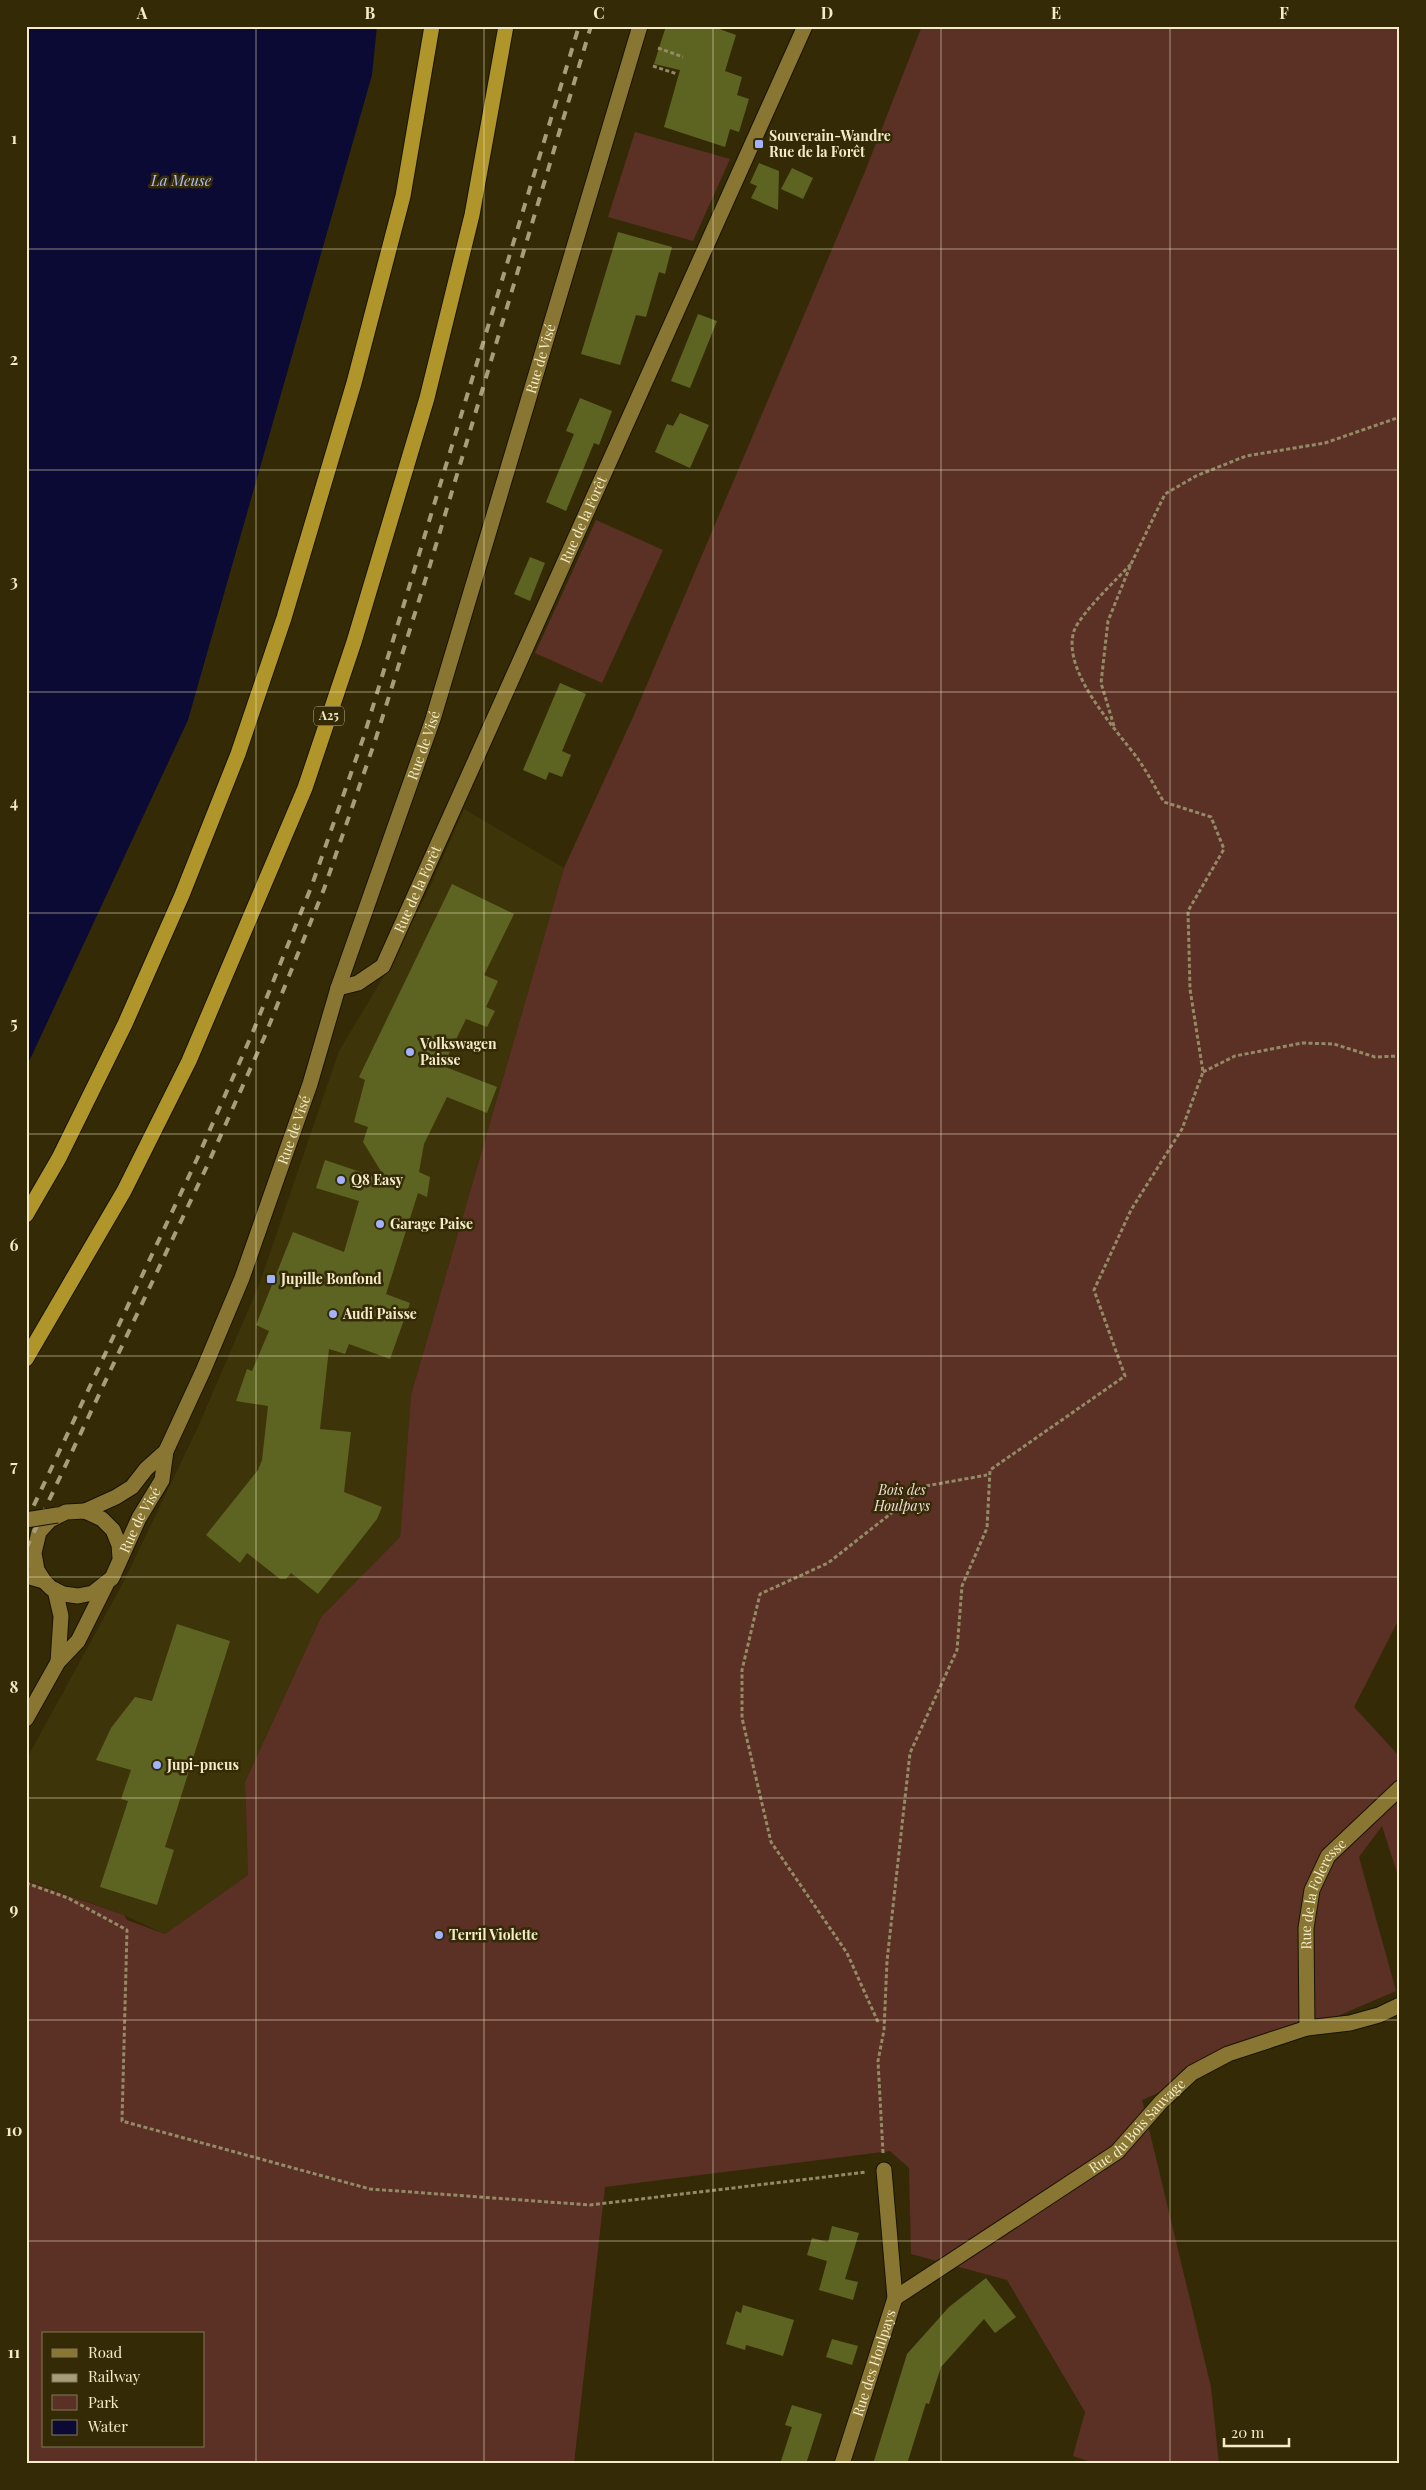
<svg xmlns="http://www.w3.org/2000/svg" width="1426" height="2490" font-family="'Playfair Display',serif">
  <rect width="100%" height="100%" fill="#342b06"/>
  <!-- built -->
  <polygon fill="#3e3409" points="464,809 564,868 411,1395 400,1537 321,1617 245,1782 248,1875 165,1934 124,1915 26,1880 26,1760 124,1581 198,1427 259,1285 339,1051 387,971 430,887"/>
  <!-- green -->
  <g fill="#5b3025" fill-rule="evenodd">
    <path d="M 922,26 L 1400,26 L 1400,1617 L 1354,1707 L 1400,1757 L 1400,1882 L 1382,1826 L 1359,1857 L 1396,1991 L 1142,2100 L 1211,2387 L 1219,2464 L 1097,2464 L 1073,2456 L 1085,2412 L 1007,2280 L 911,2254 L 909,2168 L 890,2151 L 605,2187 L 574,2464 L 26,2464 L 26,1881 L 124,1915 L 127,1920 L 165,1934 L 248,1875 L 245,1782 L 321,1617 L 400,1537 L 411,1395 L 564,868 L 634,715 L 864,174 ZM 44,2334 L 204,2334 L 204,2446 L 44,2446 Z"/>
    <polygon points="635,132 730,159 693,241 608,217"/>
    <polygon points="596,520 663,550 602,683 535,653"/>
  </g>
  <!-- water -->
  <polygon fill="#0a0a34" points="26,26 377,26 372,75 188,720 26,1068"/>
  <!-- building -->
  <g fill="#5d6421">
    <polygon points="666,26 711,26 736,35 725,71 742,77 737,95 749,99 739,132 730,129 725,147 664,127 680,70 654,64"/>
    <polygon points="759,163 779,171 778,210 751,198 757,186 750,183"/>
    <polygon points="792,168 813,178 803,199 781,189"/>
    <polygon points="618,232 672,247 665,274 659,272 646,317 636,315 620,365 581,354"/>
    <polygon points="698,314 717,321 690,388 671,381"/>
    <polygon points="580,398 612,411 599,445 594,443 566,511 546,502 574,434 566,431"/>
    <polygon points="680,413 709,425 690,468 655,452 667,424 673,426"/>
    <polygon points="530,557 545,563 530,601 514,594"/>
    <polygon points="560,683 586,694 562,751 571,755 562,777 549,772 546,780 523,770"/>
    <polygon points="452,884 514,914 484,975 498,981 486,1007 495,1011 487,1027 466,1019 443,1066 497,1087 487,1113 447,1097 424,1144 419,1172 430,1177 427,1197 418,1193 386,1294 410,1303 390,1359 349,1344 345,1354 329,1349 320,1429 351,1432 344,1492 382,1507 377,1519 318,1594 291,1573 286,1579 280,1579 247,1553 240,1563 206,1535 258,1470 262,1460 268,1406 236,1401 247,1369 252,1371 269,1331 256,1325 293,1232 344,1252 359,1201 316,1188 325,1160 387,1181 363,1142 368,1127 354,1122 365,1080 359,1077"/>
    <polygon points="177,1624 230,1641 165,1847 174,1850 157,1905 100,1887 128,1801 121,1799 131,1770 96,1760 111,1728 135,1697 152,1701"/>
    <polygon points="832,2226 859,2233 845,2279 858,2282 853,2300 819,2290 827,2261 807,2255 812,2238 828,2242"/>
    <polygon points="986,2278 1016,2317 995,2333 984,2319 941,2367 929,2404 926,2403 907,2464 873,2464 907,2354 949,2307"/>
    <polygon points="743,2305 794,2320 783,2356 746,2345 745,2350 726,2344 736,2311 741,2313"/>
    <polygon points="832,2339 858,2346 852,2365 826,2357"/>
    <polygon points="792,2405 822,2414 806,2464 780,2464 792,2427 785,2425"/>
  </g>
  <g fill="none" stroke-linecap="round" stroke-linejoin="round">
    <defs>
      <g id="minor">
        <path id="s1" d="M 1307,2028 L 1306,1928 L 1312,1890 L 1328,1856 L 1400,1788"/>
        <path id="s2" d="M 895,2298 L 1117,2152 L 1161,2102 L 1192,2073 L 1228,2054 L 1307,2028 L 1350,2023 L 1379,2015 L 1400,2005"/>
        <path id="s3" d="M 842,2464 L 895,2298 L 884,2170"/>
      </g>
      <polyline id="tertiary" points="26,1576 44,1581"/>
      <g id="secondary">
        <path id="s4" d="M 338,988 L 358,983 L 383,966 L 805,26"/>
        <polyline points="85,1511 116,1497 132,1487 146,1469 166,1451"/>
        <path id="s5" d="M 120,1558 L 119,1545 L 113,1530 L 102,1519 L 85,1511 L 66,1512 L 50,1520 L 39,1532 L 34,1553 L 37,1570 L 44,1581 L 51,1588 L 63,1594 L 78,1596 L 93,1593 L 112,1578 L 139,1518 L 162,1480 L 166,1451 L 203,1371 L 242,1278 L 310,1084 L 338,988 L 433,719 L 640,26"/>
        <polyline points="55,1590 61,1616 58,1662"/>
        <polyline points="26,1719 58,1662 78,1641 106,1585"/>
      </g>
      <g id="motorway">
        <polyline points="26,1215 59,1158 125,1024 182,895 238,754 284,618 354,383 403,196 432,26"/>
        <polyline points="26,1359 124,1191 189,1061 305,788 354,642 427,398 472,215 506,26"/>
      </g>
    </defs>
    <!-- minor casing -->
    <use href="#minor" stroke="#191301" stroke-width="17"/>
    <!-- tertiary casing -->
    <use href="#tertiary" stroke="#191301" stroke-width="17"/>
    <!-- secondary casing -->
    <use href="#secondary" stroke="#191301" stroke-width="17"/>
    <!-- motorway casing -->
    <use href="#motorway" stroke="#191301" stroke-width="17"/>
    <!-- path -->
    <g stroke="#938a66" stroke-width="3" stroke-dasharray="4 2.5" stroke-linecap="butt">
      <polyline points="658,48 683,57"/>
      <polyline points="653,66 677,74"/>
      <polyline points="1114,726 1101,683 1108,621 1131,564 1165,494 1196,476 1246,456 1325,443 1400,417"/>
      <polyline points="1203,1072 1235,1056 1302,1043 1334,1044 1375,1057 1400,1056"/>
      <polyline points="26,1883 68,1898 127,1930 122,2121 370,2189 590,2205 867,2172"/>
      <polyline points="878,2022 847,1953 771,1842 742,1718 742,1670 760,1594 828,1563 926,1486 987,1475"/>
      <path d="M 883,2153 L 878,2061 L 884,2030 L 887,1961 L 910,1753 L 957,1650 L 962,1586 L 987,1528 L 990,1470 L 1125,1376 L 1094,1290 L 1131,1210 L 1182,1129 L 1203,1072 L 1190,989 L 1188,911 L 1224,849 L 1211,817 L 1164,802 C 1155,788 1148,773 1138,759 C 1116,729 1061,671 1074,631 C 1080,614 1118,578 1131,564"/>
    </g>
    <!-- minor -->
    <use href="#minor" stroke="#887632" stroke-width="15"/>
    <!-- tertiary -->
    <use href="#tertiary" stroke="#887632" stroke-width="15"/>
    <!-- secondary -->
    <use href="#secondary" stroke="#887632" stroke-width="15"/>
    <!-- motorway -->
    <use href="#motorway" stroke="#af952a" stroke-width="15"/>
    <!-- rail -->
    <g stroke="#a69d7a" stroke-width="4" stroke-dasharray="9 9" stroke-linecap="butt">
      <polyline points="26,1522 197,1159 252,1034 312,885 364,736 579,26"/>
      <polyline points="26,1549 208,1164 264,1038 324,889 376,738 430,565 591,26"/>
    </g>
    <defs>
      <polyline id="tertiary-bridge" points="26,1520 57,1515"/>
    </defs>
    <!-- tertiary-bridge casing -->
    <use href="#tertiary-bridge" stroke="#191301" stroke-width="17" stroke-linecap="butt"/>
    <!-- tertiary-bridge -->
    <use href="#tertiary-bridge" stroke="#887632" stroke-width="15"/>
  </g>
  <!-- grid -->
  <path fill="none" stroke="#f4ebc9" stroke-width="1" stroke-opacity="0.55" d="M 256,26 L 256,2464M 484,26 L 484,2464M 713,26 L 713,2464M 941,26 L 941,2464M 1170,26 L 1170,2464M 26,249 L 1400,249M 26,470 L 1400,470M 26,692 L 1400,692M 26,913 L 1400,913M 26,1134 L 1400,1134M 26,1356 L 1400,1356M 26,1577 L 1400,1577M 26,1798 L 1400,1798M 26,2020 L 1400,2020M 26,2241 L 1400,2241"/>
  <!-- markers -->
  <g fill="#a2b2fd" stroke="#342b06" stroke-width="2">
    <rect x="754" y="139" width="10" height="10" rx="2.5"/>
    <circle cx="410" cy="1052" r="5"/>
    <circle cx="341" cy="1180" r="5"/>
    <circle cx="380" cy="1224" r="5"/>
    <rect x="266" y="1274" width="10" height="10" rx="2.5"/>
    <circle cx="333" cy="1314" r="5"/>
    <circle cx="157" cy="1765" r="5"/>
    <circle cx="439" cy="1935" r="5"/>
  </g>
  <g text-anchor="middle" stroke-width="5" stroke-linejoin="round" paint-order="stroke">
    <!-- shield labels -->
    <rect fill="#342b06" stroke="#bab18e" stroke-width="1" x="314" y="706.5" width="30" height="19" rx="4"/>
    <g font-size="12" font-weight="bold" fill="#f4ebc9">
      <text x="329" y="720">A25</text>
    </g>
    <!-- poi labels -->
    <g font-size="14" font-weight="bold" fill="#f4ebc9" stroke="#342b06" text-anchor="start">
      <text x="769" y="141">Souverain-Wandre<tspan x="769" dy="16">Rue de la Forêt</tspan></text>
      <text x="420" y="1049">Volkswagen<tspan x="420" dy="16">Paisse</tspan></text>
      <text x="351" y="1185">Q8 Easy</text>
      <text x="390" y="1229">Garage Paise</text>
      <text x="281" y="1284">Jupille Bonfond</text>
      <text x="343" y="1319">Audi Paisse</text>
      <text x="167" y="1770">Jupi-pneus</text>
      <text x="449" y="1940">Terril Violette</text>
    </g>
    <!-- street labels -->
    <g font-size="14" fill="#f4ebc9" stroke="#342b06">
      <text dy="5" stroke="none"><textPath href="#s5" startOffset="1542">Rue de Visé</textPath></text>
      <text dy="5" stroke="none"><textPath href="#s4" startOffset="540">Rue de la Forêt</textPath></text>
      <text dy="5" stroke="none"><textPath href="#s5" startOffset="1138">Rue de Visé</textPath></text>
      <text dy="5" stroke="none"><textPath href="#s4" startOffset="135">Rue de la Forêt</textPath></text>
      <text dy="5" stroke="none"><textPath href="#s5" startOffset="732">Rue de Visé</textPath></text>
      <text dy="5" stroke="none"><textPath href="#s5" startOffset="311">Rue de Visé</textPath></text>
      <text dy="5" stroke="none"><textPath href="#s1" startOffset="138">Rue de la Foleresse</textPath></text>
      <text dy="5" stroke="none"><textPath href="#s2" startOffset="298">Rue du Bois Sauvage</textPath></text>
      <text dy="5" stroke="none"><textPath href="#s3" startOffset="106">Rue des Houlpays</textPath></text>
    </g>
    <!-- park labels -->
    <g font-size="14" font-style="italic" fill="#f2deda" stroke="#342b06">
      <text x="902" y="1495">Bois des<tspan x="902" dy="16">Houlpays</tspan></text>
    </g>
    <!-- water labels -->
    <g font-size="15" font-style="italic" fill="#b1bffd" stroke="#342b06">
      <text x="181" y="186">La Meuse</text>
    </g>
  </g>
  <!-- border -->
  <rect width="1426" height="2490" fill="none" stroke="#342b06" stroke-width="55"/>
  <!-- legend -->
  <rect x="42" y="2332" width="162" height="115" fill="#342b06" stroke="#817854"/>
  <rect x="52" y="2349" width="25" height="8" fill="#887632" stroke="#817854"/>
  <text x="88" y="2358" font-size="15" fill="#f4ebc9">Road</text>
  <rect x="52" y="2374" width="25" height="8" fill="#a69d7a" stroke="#817854"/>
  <text x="88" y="2382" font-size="15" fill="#f4ebc9">Railway</text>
  <rect x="52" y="2395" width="25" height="15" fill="#5b3025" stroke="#817854"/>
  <text x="88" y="2408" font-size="15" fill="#f4ebc9">Park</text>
  <rect x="52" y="2420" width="25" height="15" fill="#0a0a34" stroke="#817854"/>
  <text x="88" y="2432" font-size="15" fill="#f4ebc9">Water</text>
  <!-- scale -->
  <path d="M1224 2438v8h65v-8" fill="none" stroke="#f4ebc9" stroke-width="2.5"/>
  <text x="1231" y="2438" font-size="15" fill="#f4ebc9" stroke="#342b06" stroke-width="4" paint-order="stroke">20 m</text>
  <rect x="28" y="28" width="1370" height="2434" fill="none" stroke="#f4ebc9" stroke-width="2"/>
  <g font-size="16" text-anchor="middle" font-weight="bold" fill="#f4ebc9">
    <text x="142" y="19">A</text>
    <text x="370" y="19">B</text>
    <text x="599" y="19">C</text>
    <text x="827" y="19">D</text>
    <text x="1056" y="19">E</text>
    <text x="1284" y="19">F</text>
    <text x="14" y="144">1</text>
    <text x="14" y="365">2</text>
    <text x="14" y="587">3</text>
    <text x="14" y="808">4</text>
    <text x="14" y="1029">5</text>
    <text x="14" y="1251">6</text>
    <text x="14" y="1472">7</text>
    <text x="14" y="1693">8</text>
    <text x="14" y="1915">9</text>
    <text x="14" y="2136">10</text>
    <text x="14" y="2358">11</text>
  </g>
</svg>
